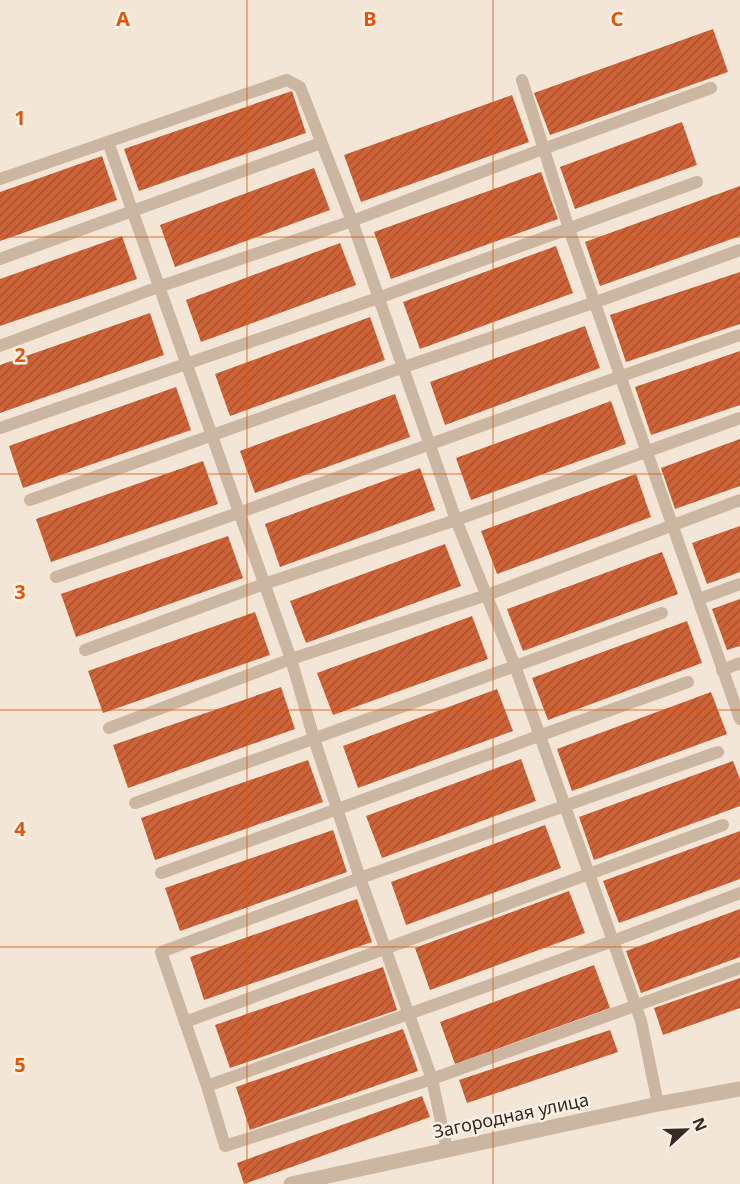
<svg xmlns="http://www.w3.org/2000/svg" width="740" height="1184" font-family="'Noto Sans',sans-serif">
  <defs>
    <pattern id="building-hatch" width="6" height="6" patternUnits="userSpaceOnUse" patternTransform="scale(1.5)"><rect width="6" height="6" fill="#cf6338"/><path d="M-1 1l2-2M0 6l6-6M5 7l2-2" fill="none" stroke="#a9522f"/></pattern>
  </defs>
  <rect width="100%" height="100%" fill="#f3e6d7"/>
  <!-- building -->
  <g fill="url(#building-hatch)">
    <polygon points="713,29 728,72 550,135 534,93"/>
    <polygon points="292,91 306,133 139,191 124,149"/>
    <polygon points="512,95 529,142 361,202 344,155"/>
    <polygon points="682,122 697,165 575,209 560,167"/>
    <polygon points="102,156 117,200 0,241 0,192"/>
    <polygon points="314,168 330,210 175,267 160,225"/>
    <polygon points="541,172 558,219 391,279 374,232"/>
    <polygon points="740,186 740,236 600,286 585,242"/>
    <polygon points="122,236 137,279 0,326 0,279"/>
    <polygon points="340,243 356,285 201,342 186,300"/>
    <polygon points="556,246 573,293 420,349 403,302"/>
    <polygon points="740,272 740,324 626,362 610,315"/>
    <polygon points="150,313 164,355 0,413 0,365"/>
    <polygon points="370,317 385,360 230,416 215,374"/>
    <polygon points="585,326 600,368 445,425 430,382"/>
    <polygon points="740,351 740,405 651,435 635,387"/>
    <polygon points="176,387 191,430 23,488 9,446"/>
    <polygon points="395,394 410,437 255,493 240,451"/>
    <polygon points="611,401 626,444 471,500 456,458"/>
    <polygon points="740,439 740,486 675,509 661,468"/>
    <polygon points="203,461 218,504 51,562 36,519"/>
    <polygon points="420,468 435,510 280,567 265,524"/>
    <polygon points="636,474 651,517 497,574 481,531"/>
    <polygon points="740,526 740,572 707,584 692,543"/>
    <polygon points="228,536 243,578 76,637 61,594"/>
    <polygon points="445,544 461,586 306,643 290,601"/>
    <polygon points="662,552 678,594 523,651 507,609"/>
    <polygon points="740,599 740,646 727,650 712,609"/>
    <polygon points="255,612 270,655 103,713 88,671"/>
    <polygon points="472,616 488,659 333,715 317,673"/>
    <polygon points="687,621 702,663 548,720 532,678"/>
    <polygon points="281,687 295,729 128,788 113,745"/>
    <polygon points="497,689 513,731 358,788 343,746"/>
    <polygon points="711,692 727,734 572,791 557,749"/>
    <polygon points="521,759 536,801 382,858 366,816"/>
    <polygon points="308,760 323,802 155,860 141,818"/>
    <polygon points="733,761 740,779 740,806 594,860 579,817"/>
    <polygon points="545,825 561,868 406,925 391,882"/>
    <polygon points="333,830 347,872 180,931 165,888"/>
    <polygon points="740,831 740,879 619,923 603,881"/>
    <polygon points="569,891 585,933 430,990 415,948"/>
    <polygon points="357,899 372,942 204,1000 190,957"/>
    <polygon points="740,909 740,957 641,993 626,951"/>
    <polygon points="594,965 610,1008 455,1064 440,1022"/>
    <polygon points="383,967 397,1010 230,1068 215,1025"/>
    <polygon points="740,978 740,1008 663,1035 654,1008"/>
    <polygon points="403,1029 418,1071 250,1130 236,1087"/>
    <polygon points="610,1030 618,1052 467,1103 459,1080"/>
    <polygon points="422,1096 430,1117 244,1184 237,1163"/>
  </g>
  <g fill="none" stroke-linecap="round" stroke-linejoin="round">
    <!-- service -->
    <g stroke="#cbb6a2" stroke-width="12">
      <polyline points="522,80 569,229 740,719"/>
      <polyline points="108,142 291,659 314,739 360,878 432,1079 447,1150"/>
      <polyline points="0,179 287,80 300,87 352,221 456,520 515,666 613,941 641,1021 658,1104"/>
      <polyline points="0,259 321,143"/>
      <polyline points="0,346 161,286 352,221 543,149 711,88"/>
      <polyline points="0,428 378,298 697,182"/>
      <polyline points="30,500 404,367 596,302 740,250"/>
      <path d="M 56,577 C 285,498 511,413 740,335"/>
      <polyline points="699,599 740,584"/>
      <polyline points="85,650 264,584 456,520 740,418"/>
      <polyline points="722,670 740,663"/>
      <polyline points="109,728 291,659 487,595 740,500"/>
      <polyline points="718,752 360,878 161,952 185,1022 723,825"/>
      <polyline points="135,803 662,613"/>
      <polyline points="161,873 688,682"/>
      <polyline points="185,1022 207,1086 613,941 740,893"/>
      <polyline points="207,1086 225,1146 432,1079 740,968"/>
    </g>
    <!-- minor -->
    <polyline stroke="#cbb6a2" stroke-width="15" points="291,1184 658,1104 740,1089"/>
  </g>
  <!-- grid -->
  <path fill="none" stroke="#df570d" stroke-width="1.5" stroke-opacity="0.55" d="M 247,0 L 247,1184M 493,0 L 493,1184M 0,237 L 740,237M 0,474 L 740,474M 0,710 L 740,710M 0,947 L 740,947"/>
  <g text-anchor="middle" stroke-width="5" stroke-linejoin="round" paint-order="stroke">
    <!-- street labels -->
    <g font-size="18" fill="#352b25" stroke="#faf0e3">
      <text transform="translate(511 1116) rotate(-12)" y="6">Загородная улица</text>
    </g>
  </g>
  <g font-size="20" text-anchor="middle" font-weight="bold" fill="#df570d" stroke="#faf0e3" stroke-width="5" stroke-linejoin="round" paint-order="stroke">
    <text x="123" y="26">A</text>
    <text x="370" y="26">B</text>
    <text x="617" y="26">C</text>
    <text x="20" y="125">1</text>
    <text x="20" y="362">2</text>
    <text x="20" y="599">3</text>
    <text x="20" y="836">4</text>
    <text x="20" y="1072">5</text>
  </g>
  <!-- north arrow -->
  <g transform="translate(686 1130) rotate(68)" stroke="#faf0e3" stroke-width="4.5" paint-order="stroke">
  <path d="M0-4.5L10 22L0 15L-10 22Z" fill="#352b25"/>
  <text y="-9" font-size="16" font-weight="bold" text-anchor="middle" fill="#352b25">N</text>
  </g>
</svg>
